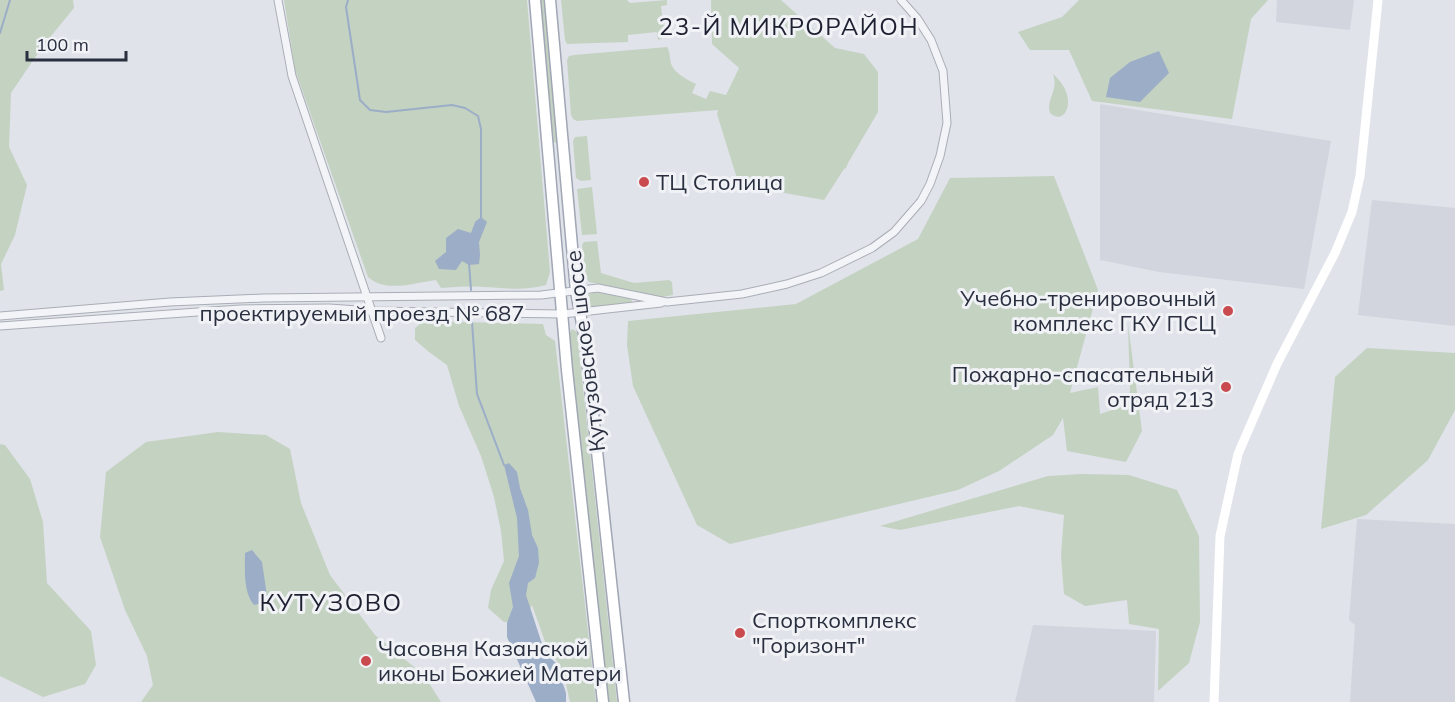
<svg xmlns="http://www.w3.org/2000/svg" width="1455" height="702" font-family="Mulish,sans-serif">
  <rect width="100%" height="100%" fill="#e0e3e9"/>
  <!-- built -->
  <g fill="#d2d5dd">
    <polygon points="1277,0 1354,0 1350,30 1276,22"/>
    <polygon points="1100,104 1331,141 1304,289 1159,272 1100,260"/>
    <polygon points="1372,200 1455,208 1455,326 1358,315"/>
    <polygon points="1357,519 1455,524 1455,702 1350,702 1355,625 1349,620"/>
    <polygon points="1033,625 1156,631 1154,702 1015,702"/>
  </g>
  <!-- green -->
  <g fill="#c4d2c2">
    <polygon points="0,0 73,0 74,8 42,47 11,93 9,147 27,185 15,235 1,264 4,290 0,291"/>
    <path d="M 284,0 L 527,0 L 550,272 L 546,285 C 525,291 506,288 484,287 C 470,286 455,287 441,288 L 436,280 C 414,283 386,293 368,277 L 295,70 Z"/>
    <polygon points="539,0 545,0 557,143 551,141"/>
    <path d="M 561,0 L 627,0 L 630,3 L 667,0 L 667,5 L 661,6 L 663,25 L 669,25 C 668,34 666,37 658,40 L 657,32 L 628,35 L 628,42 L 567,44 L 565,40 Z"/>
    <path d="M 711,0 L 781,0 L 835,48 L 864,54 L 878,72 L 878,112 L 848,163 L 846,168 L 844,169 L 824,200 L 739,185 L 717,114 L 718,110 L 577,121 L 573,119 L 571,115 L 567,60 L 569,56 L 574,55 L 667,47 C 671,53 669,60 672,66 C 676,74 688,80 696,84 L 692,93 L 706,99 L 710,91 L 726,95 L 739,68 L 712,44 Z"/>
    <polygon points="1079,0 1268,0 1251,19 1232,119 1092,101 1069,50 1030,50 1018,32 1062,17"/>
    <path d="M 1053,74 C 1060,80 1065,87 1067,95 C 1071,108 1063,124 1050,113 C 1046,98 1059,91 1053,74 Z"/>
    <polygon points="587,136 591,180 581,181 576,178 573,141 575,137"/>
    <polygon points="1054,176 1098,290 1070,393 1098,387 1100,414 1124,406 1130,391 1128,324 1142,431 1126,462 1067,451 1063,418 1053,435 999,471 958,490 730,544 697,525 633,386 627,345 628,321 796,304 918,239 950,178"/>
    <polygon points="592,187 597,234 582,235 577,189"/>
    <polygon points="597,241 601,273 634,283 669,280 672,282 673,295 662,297 589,282 586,277 582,245 584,242"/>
    <polygon points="596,292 631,299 632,302 587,308 587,295"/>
    <path d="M 424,321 L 543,324 L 546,335 L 555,341 L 596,702 L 570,702 C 566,685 564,663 549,653 L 532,605 L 524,623 L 504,622 L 488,608 L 491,590 L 504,561 L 501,531 L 494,497 L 481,456 L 459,406 L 447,365 L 429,352 L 415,340 L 415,328 Z"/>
    <polygon points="572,329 577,332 617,702 608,702 569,334"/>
    <polygon points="1367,348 1455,353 1455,410 1428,460 1366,515 1321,529 1335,377"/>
    <polygon points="218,432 266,435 290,449 301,503 330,575 375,635 424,675 441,702 141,702 153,685 147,656 125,610 100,537 106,472 146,442"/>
    <polygon points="0,444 5,445 30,479 43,522 47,583 91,631 96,665 85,684 43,697 0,676"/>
    <polygon points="1082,474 1129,475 1177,490 1199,536 1200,622 1189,663 1158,691 1159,629 1129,624 1127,600 1085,606 1064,594 1061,556 1064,515 1019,506 900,530 880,526 1048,476"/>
  </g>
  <!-- water -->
  <g fill="#9cadc7">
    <polygon points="1159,51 1169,73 1140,102 1106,97 1110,78 1130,62"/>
    <polygon points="481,217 487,222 479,242 480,255 479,264 469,265 462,261 456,270 439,269 435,261 446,252 446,238 458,229 471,233 475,222"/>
    <polygon points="509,463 517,472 520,488 528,510 532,535 538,548 539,563 535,578 528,583 526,595 545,653 556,663 566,693 566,702 536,702 507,637 507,623 513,607 509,583 519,556 517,518 504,465"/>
    <path d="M 252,550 L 262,562 L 267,596 L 262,603 L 254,605 C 243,592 245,569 245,553 Z"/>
  </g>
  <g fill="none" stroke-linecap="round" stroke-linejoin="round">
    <!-- stream -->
    <g stroke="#9cadc7" stroke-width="2">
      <polyline points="348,0 346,7 360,100 370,110 386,112 452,105 465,108 478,116 481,129 481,219"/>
      <polyline points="0,33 10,0"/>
      <polyline points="469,263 471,290"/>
      <polyline points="472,322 477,394 504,465"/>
    </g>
    <defs>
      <g id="street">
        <polyline points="278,0 292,76 381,338"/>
        <polyline points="0,316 170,302 263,298 541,295 598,288 667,302 742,294 787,284 821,273 872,248 894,232 921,201 930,184 940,156 947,123 943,71 931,40 917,18 901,0"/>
        <polyline points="0,326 240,309 329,308 372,311 563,314 661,303"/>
      </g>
      <g id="primary">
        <polyline points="535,0 567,370 603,702"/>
        <polyline points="550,0 576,291 585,340 624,702"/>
      </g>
    </defs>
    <!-- street casing -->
    <use href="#street" stroke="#a9adb6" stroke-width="9"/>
    <!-- primary casing -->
    <use href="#primary" stroke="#a0a6b4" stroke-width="13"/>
    <!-- street -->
    <use href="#street" stroke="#f3f4f7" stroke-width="7"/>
    <!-- secondary -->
    <polyline stroke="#fff" stroke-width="9" points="1214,702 1220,536 1238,454 1277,364 1335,253 1352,212 1360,176 1378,0"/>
    <!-- primary -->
    <use href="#primary" stroke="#fff" stroke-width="10"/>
  </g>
  <!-- markers -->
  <g fill="#c94a4f" stroke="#f0f2f6" stroke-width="2">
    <circle cx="644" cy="182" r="6"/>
    <circle cx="1228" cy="311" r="6"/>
    <circle cx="1226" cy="387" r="6"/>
    <circle cx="740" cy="633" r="6"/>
    <circle cx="366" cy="661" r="6"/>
  </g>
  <g text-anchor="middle" stroke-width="6" stroke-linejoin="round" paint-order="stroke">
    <!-- poi labels -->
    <g font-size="22" fill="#292f3f" stroke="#f0f2f6" text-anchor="start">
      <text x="656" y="190">ТЦ Столица</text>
      <text x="1216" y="306" text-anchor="end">Учебно-тренировочный<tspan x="1216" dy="25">комплекс ГКУ ПСЦ</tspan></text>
      <text x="1214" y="382" text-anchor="end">Пожарно-спасательный<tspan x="1214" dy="25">отряд 213</tspan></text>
      <text x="752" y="628">Спорткомплекс<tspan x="752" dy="25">"Горизонт"</tspan></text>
      <text x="378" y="656">Часовня Казанской<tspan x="378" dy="25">иконы Божией Матери</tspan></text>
    </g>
    <!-- street labels -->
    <g font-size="22" fill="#292f3f" stroke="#f0f2f6">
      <text x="362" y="321">проектируемый проезд № 687</text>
      <text transform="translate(585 351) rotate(-97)" y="8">Кутузовское шоссе</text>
    </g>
    <!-- neighbourhood labels -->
    <g font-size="24" letter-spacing="1.5" fill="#1c2030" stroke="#f0f2f6">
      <text x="789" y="35">23-Й МИКРОРАЙОН</text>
      <text x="331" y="611">КУТУЗОВО</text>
    </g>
  </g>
  <!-- scale -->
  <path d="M27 51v9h99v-9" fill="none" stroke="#292f3f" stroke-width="3"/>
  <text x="36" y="51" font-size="18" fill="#292f3f" stroke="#f0f2f6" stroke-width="4.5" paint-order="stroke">100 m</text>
</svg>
